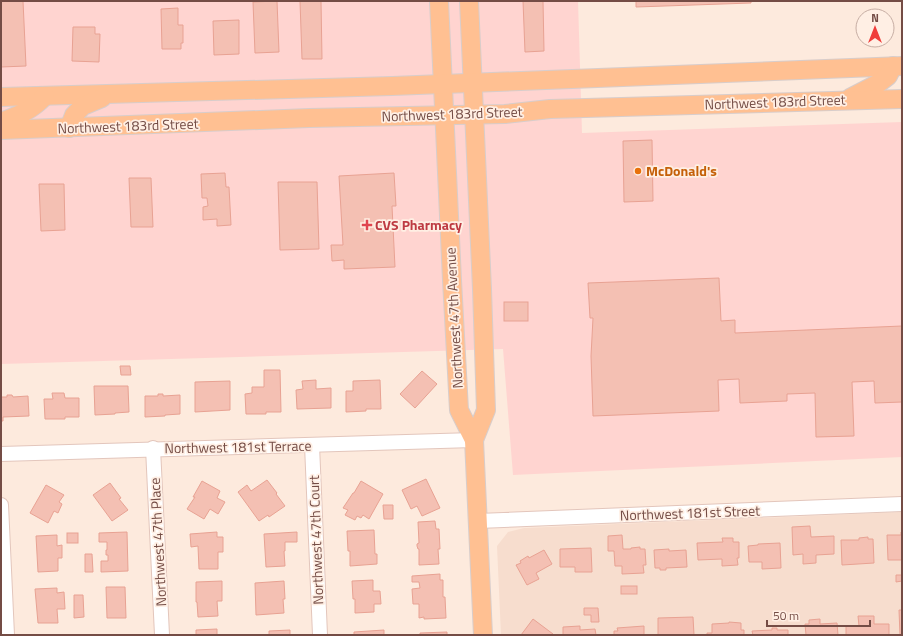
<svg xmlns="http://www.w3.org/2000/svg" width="903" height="636" font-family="'Titillium Web',sans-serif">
  <rect width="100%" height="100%" fill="#fdeadd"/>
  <!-- residential -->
  <polygon fill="#f7ddce" points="902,512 902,635 501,635 497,546 508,532 524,528"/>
  <!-- commercial -->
  <polygon fill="#ffd4d0" points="1,1 578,1 582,133 902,122 902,457 513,475 503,349 1,364"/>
  <!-- building -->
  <g fill="#f4c0b3" stroke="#e8a293">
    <polygon points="1,1 23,1 26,66 1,67"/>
    <polygon points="277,1 279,52 255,53 253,2"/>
    <polygon points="300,1 321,1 322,59 302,59"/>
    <polygon points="523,1 543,1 544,51 525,52"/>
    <polygon points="636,1 751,1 751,3 636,7"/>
    <polygon points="178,8 178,25 183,25 183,43 181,43 181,49 162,49 161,9"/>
    <polygon points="239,20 239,54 214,55 213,21"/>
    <polygon points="73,27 95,27 95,34 100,34 99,62 72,61"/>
    <polygon points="652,140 653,201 624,202 623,141"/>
    <polygon points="225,173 226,187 229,187 231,225 217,226 217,219 203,220 203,207 208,206 207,198 202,198 201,174"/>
    <polygon points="394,173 396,206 392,206 395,267 344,269 344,260 332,261 331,245 343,245 339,176"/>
    <polygon points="129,178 151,178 153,227 131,227"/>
    <polygon points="278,182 317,182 319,249 280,250"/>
    <polygon points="39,184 64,184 65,230 41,231"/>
    <polygon points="719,278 721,321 735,320 735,333 902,326 902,402 875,403 874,381 852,382 854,436 816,437 815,393 787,394 787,401 740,403 739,379 718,380 719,411 593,416 591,356 593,318 590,318 588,283"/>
    <rect x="504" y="302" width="24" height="19"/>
    <polygon points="120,366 130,366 131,375 121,375"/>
    <polygon points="264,370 280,370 281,412 266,412 266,414 246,414 245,394 252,393 252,387 264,387"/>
    <polygon points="422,371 437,384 415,408 400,394"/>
    <polygon points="316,380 316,389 331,388 331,408 297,409 296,390 303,389 302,381"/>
    <polygon points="380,380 381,409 366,409 366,411 346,412 346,391 353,391 353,381"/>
    <polygon points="230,381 230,410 195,412 195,382"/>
    <polygon points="94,386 128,386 129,412 115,413 115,414 95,415"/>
    <polygon points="52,393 64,393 65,398 79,398 79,417 65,417 65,419 45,419 44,399 53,399"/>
    <polygon points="158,394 163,394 163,396 180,395 180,414 165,415 165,416 145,417 145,396 158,396"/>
    <polygon points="7,395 12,395 13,397 28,396 29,416 3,417 3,421 1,421 1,397 7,397"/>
    <polygon points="426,479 440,508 422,516 417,506 411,509 402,490"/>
    <polygon points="267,480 277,493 276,494 285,506 269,517 268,515 259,521 238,492 247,485 251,491"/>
    <polygon points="202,481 220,491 217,498 225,502 218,514 210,509 204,519 187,509 195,497 193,497"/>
    <polygon points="361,481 383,494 369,519 363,515 361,518 357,516 355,520 345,515 348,510 343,508 353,493 354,493"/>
    <polygon points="110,483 121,498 119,499 128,510 112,521 93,495"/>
    <polygon points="46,485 64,495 59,502 62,504 58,513 54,511 48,523 30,513"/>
    <polygon points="383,505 393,505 393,519 384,519"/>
    <polygon points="435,521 436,529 439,529 440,549 438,549 439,564 419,565 419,549 418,549 417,546 417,544 419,543 418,522"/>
    <polygon points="810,526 811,537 834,536 834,554 816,555 816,563 803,564 803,554 793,555 792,527"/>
    <polygon points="374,530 375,554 377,554 377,564 350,566 350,551 348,551 347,531"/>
    <polygon points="127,532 128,571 101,572 101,561 108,561 108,555 106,555 106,550 107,550 107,542 99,542 99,533"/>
    <polygon points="217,532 217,537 223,537 223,552 218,552 218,569 199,569 198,546 191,547 190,534"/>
    <polygon points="297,532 297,542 285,542 285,551 284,551 285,566 266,567 264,534"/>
    <polygon points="901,532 902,532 902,560 888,560 887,535 901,535"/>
    <rect x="67" y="533" width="11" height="10"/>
    <polygon points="57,535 57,546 62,545 62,558 58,558 58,571 38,572 36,536"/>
    <polygon points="622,535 623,549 631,549 631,548 640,547 640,549 645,549 646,565 643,565 644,573 622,574 622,566 615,566 614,551 608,551 608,536"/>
    <polygon points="868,537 868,539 873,539 874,563 842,565 841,540 859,540 859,538"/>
    <polygon points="722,538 733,538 733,542 739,542 739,558 737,558 738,565 722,566 722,559 698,560 697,543 723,542"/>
    <polygon points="780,543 781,568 762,569 762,562 749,562 748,546 758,545 758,544"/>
    <polygon points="591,548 592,572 575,572 575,567 560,567 560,549"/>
    <polygon points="669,549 669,551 686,550 687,567 666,568 666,570 660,570 660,568 655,568 654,550"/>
    <polygon points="544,550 552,564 536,573 539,579 527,585 516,565 521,563 520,561 528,556 529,558"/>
    <polygon points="85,554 92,554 93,572 85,572"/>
    <polygon points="440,574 440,580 443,580 443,597 445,597 446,618 424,619 424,617 419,618 419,604 413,604 412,589 420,588 419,582 412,582 412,576"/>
    <polygon points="896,575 902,575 902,581 896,582"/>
    <polygon points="373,580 373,591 380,591 381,604 374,604 374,612 355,613 355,599 353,599 352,581"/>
    <polygon points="222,581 222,601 217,601 218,616 198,617 197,602 196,602 196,582"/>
    <polygon points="284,581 285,599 283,599 284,613 256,615 255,583"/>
    <rect x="621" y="586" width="16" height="8"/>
    <polygon points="106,587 125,587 126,618 107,618"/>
    <polygon points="57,588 57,593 64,592 65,609 57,609 58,623 38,623 35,589"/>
    <polygon points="74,595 83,595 84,617 74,618"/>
    <polygon points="584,608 598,608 599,622 591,622 591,615 584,615"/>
    <polygon points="899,610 902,610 902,635 900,635"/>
    <polygon points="858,616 874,616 874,624 889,624 889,635 846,635 846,626 859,626"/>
    <polygon points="693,617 694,635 658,635 658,618"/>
    <polygon points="533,619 553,634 553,635 521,635"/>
    <polygon points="820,619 820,624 837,623 838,635 806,635 805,624 809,624 809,620"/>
    <polygon points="729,622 741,623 741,630 744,630 744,635 707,635 707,633 712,633 712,624 729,623"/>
    <polygon points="580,626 580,630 595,629 596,635 563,635 563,627"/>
    <polygon points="644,626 644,635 614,635 614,631 618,631 617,628"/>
    <polygon points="772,628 777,628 777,630 788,630 788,635 753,635 752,631 772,630"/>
    <polygon points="217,629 217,635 196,635 196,630"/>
    <polygon points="290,630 290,635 269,635 269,631"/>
    <polygon points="384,630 384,635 354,635 354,632"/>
    <polygon points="447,632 447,635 420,635 420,633"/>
  </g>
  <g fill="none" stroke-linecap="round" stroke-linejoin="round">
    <defs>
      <g id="minor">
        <polyline points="312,445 320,635"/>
        <polyline points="153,448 162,635"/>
        <path d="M 1,454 C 159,448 317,445 474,440"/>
        <polyline points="1,505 7,635"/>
        <polyline points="478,521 902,504"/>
      </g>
      <g id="major">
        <polyline points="439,1 452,280 459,410 474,440"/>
        <polyline points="469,1 482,289 486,410 474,440 483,635"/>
        <polyline points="1,97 392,86 902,66"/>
        <polyline points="850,98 879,83 888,76 893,66"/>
        <path d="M 1,122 C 19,115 31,111 45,96"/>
        <polyline points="69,128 74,115 83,106 102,98"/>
        <polyline points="1,130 309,118 505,114 550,109 902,99"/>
      </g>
    </defs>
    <!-- minor casing -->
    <use href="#minor" stroke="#e3c6bc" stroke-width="16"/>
    <!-- major casing -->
    <use href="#major" stroke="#d8cdcb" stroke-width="20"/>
    <!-- minor -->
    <use href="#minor" stroke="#fff" stroke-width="14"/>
    <!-- major -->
    <use href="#major" stroke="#ffc092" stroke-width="18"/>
  </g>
  <!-- markers -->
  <circle fill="#e8710a" stroke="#ffefe4" stroke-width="1.5" cx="638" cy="171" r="4"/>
  <path fill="#e0444e" stroke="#ffefe4" stroke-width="1.5" d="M365 219h4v4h4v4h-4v4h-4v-4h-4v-4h4z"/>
  <g text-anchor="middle" stroke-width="3.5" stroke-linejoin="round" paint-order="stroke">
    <!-- street labels -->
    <g font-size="14" fill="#744c45" stroke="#ffefe4">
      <text transform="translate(775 102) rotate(-2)" y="5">Northwest 183rd Street</text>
      <text transform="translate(452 114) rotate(-2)" y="5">Northwest 183rd Street</text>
      <text transform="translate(128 126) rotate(-2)" y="5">Northwest 183rd Street</text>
      <text transform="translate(454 318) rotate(-93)" y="5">Northwest 47th Avenue</text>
      <text transform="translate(238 447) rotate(-1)" y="5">Northwest 181st Terrace</text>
      <text transform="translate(690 513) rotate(-2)" y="5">Northwest 181st Street</text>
      <text transform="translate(316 540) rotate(-92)" y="5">Northwest 47th Court</text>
      <text transform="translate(158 542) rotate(-93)" y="5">Northwest 47th Place</text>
    </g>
    <!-- food labels -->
    <g font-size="14" font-weight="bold" fill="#c56008" stroke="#ffefe4" text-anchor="start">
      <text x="646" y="176">McDonald's</text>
    </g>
    <!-- health labels -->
    <g font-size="14" font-weight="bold" fill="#be3a42" stroke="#ffefe4" text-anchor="start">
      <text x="375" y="230">CVS Pharmacy</text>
    </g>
  </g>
  <!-- border -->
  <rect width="903" height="636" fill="none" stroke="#744c45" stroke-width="4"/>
  <!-- north arrow -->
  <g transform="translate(875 28)"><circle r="19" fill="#ffefe4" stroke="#c7aea4"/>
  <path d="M0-3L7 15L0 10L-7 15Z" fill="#f03d3a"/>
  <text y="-6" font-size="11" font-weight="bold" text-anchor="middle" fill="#744c45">N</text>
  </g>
  <!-- scale -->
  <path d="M767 620v6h103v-6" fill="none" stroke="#744c45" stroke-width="2"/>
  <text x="773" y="620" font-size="12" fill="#744c45" stroke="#ffefe4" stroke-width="3" paint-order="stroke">50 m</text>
</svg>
